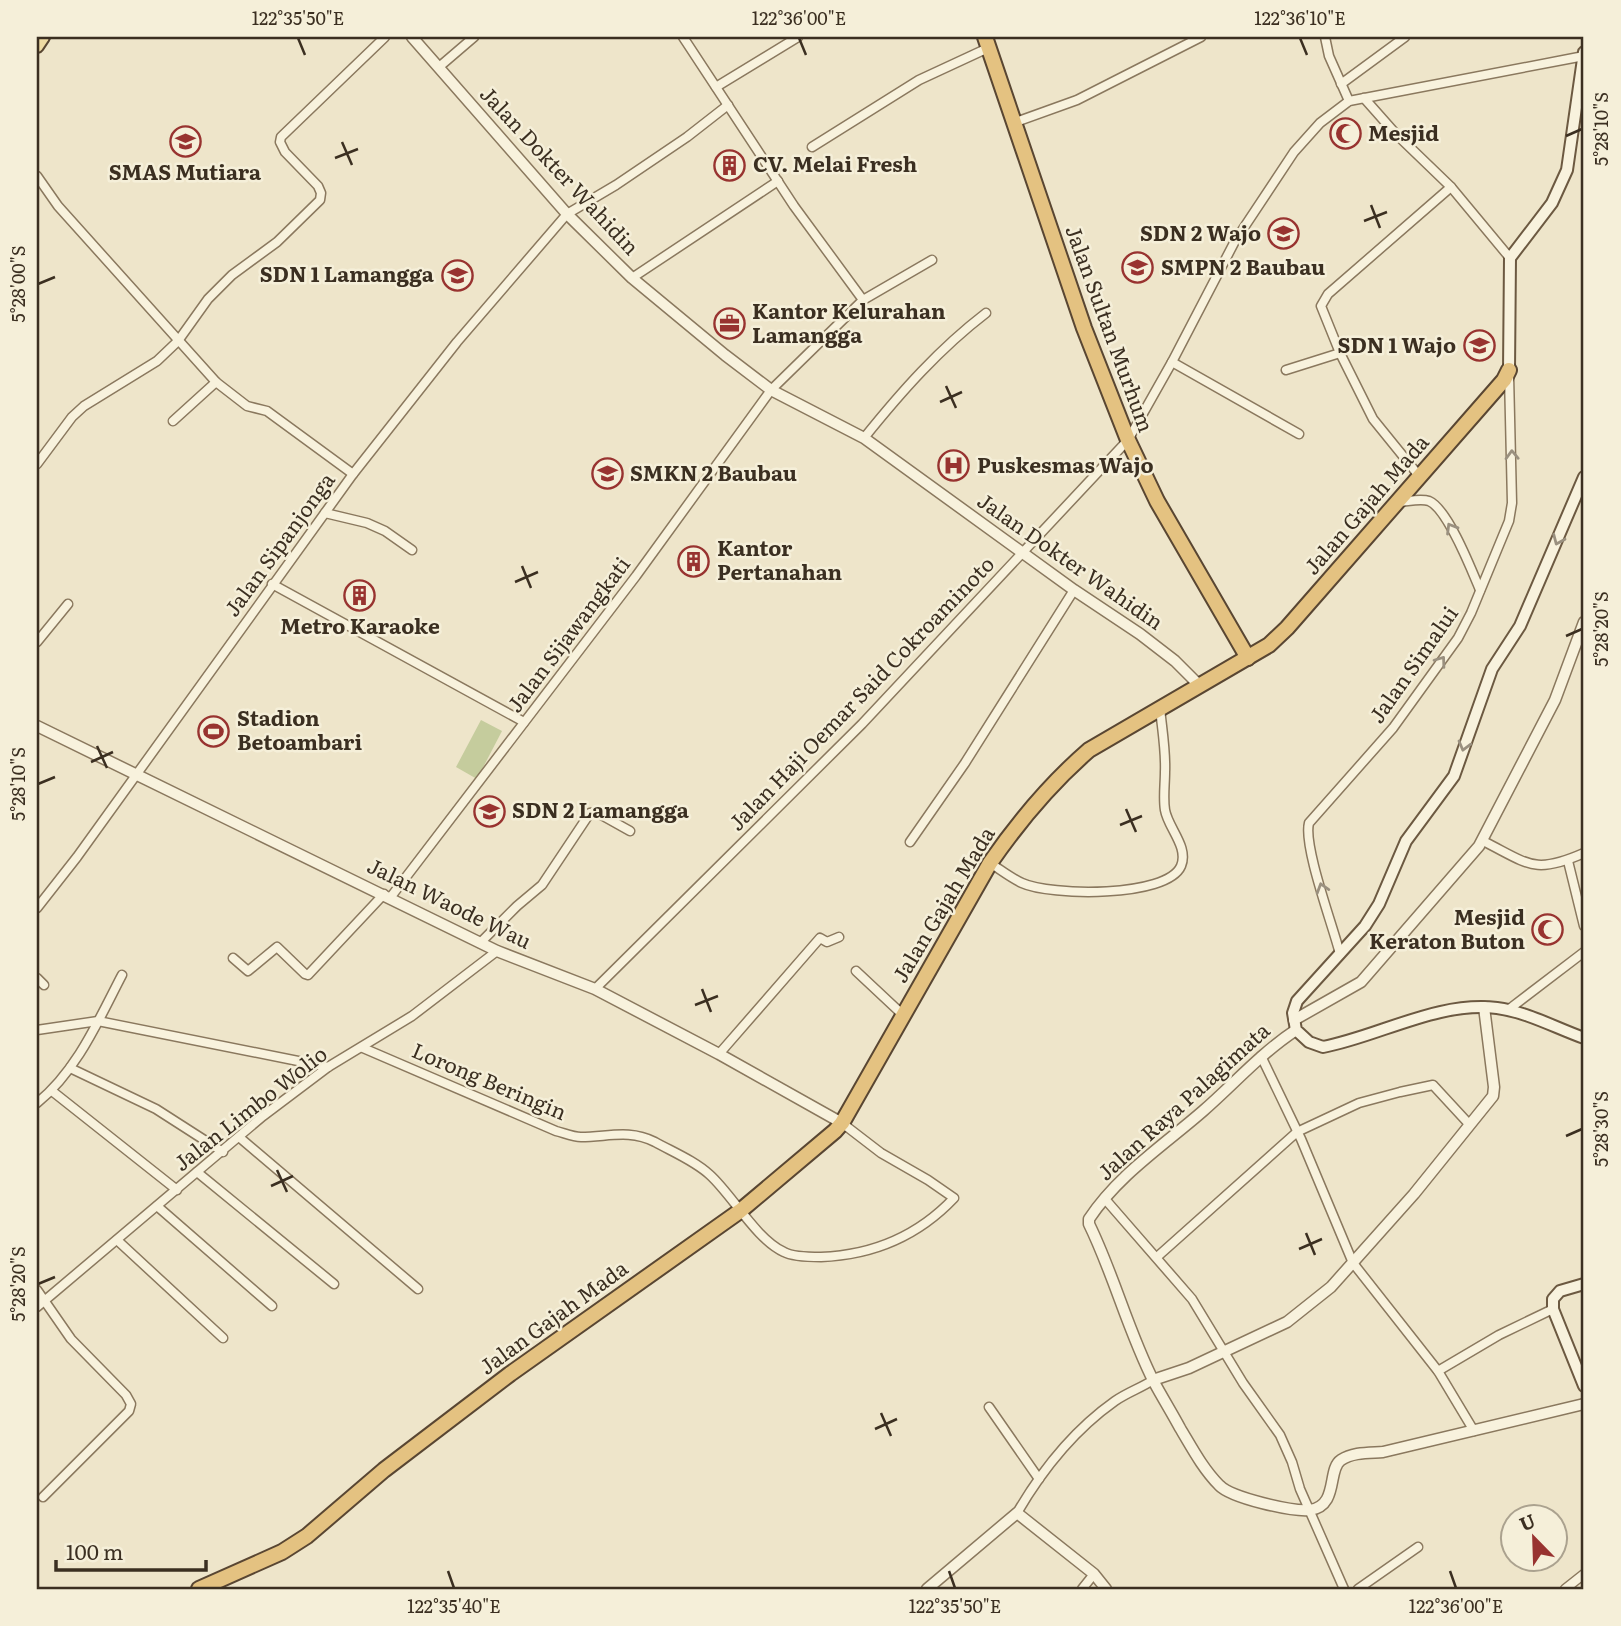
<svg xmlns="http://www.w3.org/2000/svg" width="1621" height="1626" font-family="Literata,serif">
  <rect width="100%" height="100%" fill="#eee5ca"/>
  <!-- green -->
  <polygon fill="#c5cc9d" points="481,720 502,731 477,779 456,767"/>
  <g fill="none" stroke-linecap="round" stroke-linejoin="round">
    <defs>
      <g id="minor">
        <polyline points="683,37 794,206 863,300"/>
        <polyline points="1325,37 1329,56 1349,101"/>
        <polyline points="439,67 474,37"/>
        <polyline points="1341,84 1405,37"/>
        <polyline points="716,87 798,37"/>
        <polyline points="1364,98 1395,133 1451,187 1510,258"/>
        <polyline points="1013,123 1077,100 1201,37"/>
        <polyline points="812,147 919,80 988,48"/>
        <polyline points="37,176 58,206 216,382 247,406 267,411 353,474"/>
        <polyline points="632,278 778,181"/>
        <polyline points="1172,362 1299,434"/>
        <polyline points="1286,370 1340,353"/>
        <polyline points="173,421 216,382"/>
        <path d="M 864,438 C 901,392 939,349 986,313"/>
        <polyline points="37,464 72,417 84,406 157,361 178,341 208,299 232,275 277,242 320,200 321,193 318,186 285,152 280,142 281,137 385,37"/>
        <polyline points="1420,477 1373,419 1340,353 1321,306 1328,294 1451,187"/>
        <path d="M 1396,502 C 1406,502 1420,498 1429,501 C 1448,509 1472,571 1480,590"/>
        <polyline points="325,513 367,523 385,531 412,550"/>
        <polyline points="272,584 524,722"/>
        <polyline points="37,642 68,604"/>
        <path d="M 1483,841 C 1529,864 1534,875 1584,853"/>
        <polyline points="910,842 965,763 1074,590"/>
        <polyline points="1568,861 1584,926"/>
        <path d="M 990,863 C 1001,870 1011,878 1022,883 C 1050,896 1167,898 1181,866 C 1189,847 1168,828 1165,810 C 1163,798 1165,784 1165,772 C 1166,751 1162,729 1160,708"/>
        <polyline points="390,898 636,576 771,390 863,300 932,260"/>
        <polyline points="37,908 77,857 353,474 457,342 567,214 616,185 687,137 728,105"/>
        <polyline points="480,943 517,906 542,885 590,813 596,812 630,831"/>
        <path d="M 1340,954 C 1333,926 1303,846 1309,823 L 1393,728 L 1458,638 L 1471,613 L 1509,521 L 1512,503 L 1509,375"/>
        <polyline points="233,958 248,971 277,947 305,974 308,975 384,894"/>
        <polyline points="856,971 903,1015"/>
        <polyline points="37,978 44,985"/>
        <polyline points="595,989 862,724 1128,440 1172,362 1235,241 1294,152 1320,123 1349,101 1584,56"/>
        <polyline points="1508,1010 1584,952"/>
        <polyline points="37,1030 98,1021 328,1067"/>
        <path d="M 363,1048 L 556,1131 C 564,1133 573,1137 581,1137 C 608,1137 629,1129 655,1142 C 673,1152 695,1161 710,1175 C 733,1196 756,1239 784,1252 C 793,1257 810,1257 821,1257 C 873,1255 918,1236 954,1198 L 928,1180 L 881,1153 L 842,1123"/>
        <polyline points="719,1054 820,938 827,942 839,937"/>
        <polyline points="1261,1056 1301,1139 1353,1263 1438,1371 1474,1431"/>
        <polyline points="70,1068 156,1109 223,1152"/>
        <polyline points="52,1091 177,1190"/>
        <path d="M 37,1103 C 77,1071 99,1019 122,975"/>
        <polyline points="239,1137 418,1289"/>
        <polyline points="197,1172 334,1284"/>
        <polyline points="1105,1199 1192,1299 1243,1383 1280,1435 1292,1462 1300,1489 1344,1589"/>
        <polyline points="157,1206 272,1306"/>
        <polyline points="117,1240 223,1338"/>
        <polyline points="1157,1257 1297,1132 1359,1103 1400,1092 1433,1085 1469,1124"/>
        <polyline points="37,1290 71,1339 126,1395 131,1404 129,1411 43,1497"/>
        <polyline points="37,1307 263,1116 328,1067 412,1016 497,951"/>
        <polyline points="1438,1371 1499,1335 1553,1309"/>
        <polyline points="989,1407 1039,1479"/>
        <path d="M 1017,1513 C 1042,1470 1074,1430 1115,1401 C 1128,1392 1141,1388 1153,1380"/>
        <polyline points="1082,1589 1094,1574"/>
        <polyline points="1358,1589 1418,1547"/>
        <polyline points="1565,1589 1584,1574"/>
      </g>
      <g id="tertiary">
        <polyline points="412,37 567,214 632,278 725,355 771,390 864,438 1074,590 1140,634 1175,661 1199,685"/>
        <polyline points="37,726 497,951 595,989 719,1054 842,1123"/>
        <polyline points="1294,1020 1361,982 1479,846 1555,700 1584,622"/>
        <path d="M 1296,1030 C 1261,1053 1234,1084 1203,1111 C 1164,1145 1118,1175 1089,1219 L 1089,1224 C 1114,1275 1128,1331 1154,1382 C 1162,1397 1172,1413 1180,1428 C 1192,1448 1203,1469 1219,1485 C 1231,1498 1293,1512 1310,1510 C 1339,1506 1327,1469 1341,1460 C 1353,1452 1369,1453 1383,1452 L 1584,1404"/>
        <polyline points="1153,1380 1189,1368 1287,1322 1331,1287 1414,1194 1493,1096 1494,1087 1484,1007"/>
        <polyline points="927,1589 1017,1513 1094,1574 1106,1589"/>
      </g>
      <g id="secondary">
        <polyline points="1509,370 1510,258 1552,203 1567,170 1584,52"/>
        <path d="M 1584,477 L 1520,626 L 1492,669 L 1454,776 L 1406,841 L 1379,904 L 1365,926 L 1297,1001 L 1293,1013 L 1296,1030 L 1309,1042 L 1323,1047 C 1380,1036 1437,1001 1497,1008 C 1527,1012 1556,1028 1584,1038"/>
        <polyline points="1584,1284 1560,1291 1553,1299 1553,1309 1584,1386"/>
      </g>
      <polyline id="primary" points="37,46 43,37"/>
      <g id="trunk">
        <polyline points="985,37 1084,328 1128,440 1157,501 1248,658"/>
        <path d="M 199,1589 L 282,1552 L 307,1536 L 384,1470 L 510,1374 L 740,1211 L 835,1131 L 842,1123 L 990,863 C 1019,821 1051,783 1089,750 L 1269,645 L 1287,628 L 1504,380 L 1509,370"/>
      </g>
    </defs>
    <!-- minor casing -->
    <use href="#minor" stroke="#8a785e" stroke-width="11"/>
    <!-- tertiary casing -->
    <use href="#tertiary" stroke="#8a785e" stroke-width="13"/>
    <!-- secondary casing -->
    <use href="#secondary" stroke="#6c5941" stroke-width="14"/>
    <!-- primary casing -->
    <use href="#primary" stroke="#594632" stroke-width="16"/>
    <!-- trunk casing -->
    <use href="#trunk" stroke="#594632" stroke-width="18"/>
    <!-- minor -->
    <use href="#minor" stroke="#f8f2dd" stroke-width="8"/>
    <!-- tertiary -->
    <use href="#tertiary" stroke="#f8f2dd" stroke-width="10"/>
    <!-- secondary -->
    <use href="#secondary" stroke="#f8f2dd" stroke-width="10"/>
    <!-- primary -->
    <use href="#primary" stroke="#efdba4" stroke-width="12"/>
    <!-- trunk -->
    <use href="#trunk" stroke="#e4c281" stroke-width="14"/>
  </g>
  <!-- one-way arrows -->
  <defs><path id="oneway-chevron" d="M-2-3.5L2.5 0L-2 3.5" fill="none" stroke-width="1.6" stroke-linecap="round" stroke-linejoin="round" transform="scale(1.75)"/></defs>
  <g stroke="#9a907f">
    <use href="#oneway-chevron" transform="translate(1512 455) rotate(-92)"/>
    <use href="#oneway-chevron" transform="translate(1451 528) rotate(-121)"/>
    <use href="#oneway-chevron" transform="translate(1558 540) rotate(113)"/>
    <use href="#oneway-chevron" transform="translate(1441 661) rotate(-54)"/>
    <use href="#oneway-chevron" transform="translate(1464 746) rotate(105)"/>
    <use href="#oneway-chevron" transform="translate(1322 888) rotate(-107)"/>
  </g>
  <!-- ticks -->
  <path fill="none" stroke="#3b2f21" stroke-width="2.5" d="M 298,38 L 305,55M 799,38 L 806,55M 1300,38 L 1307,55M 1566,136 L 1582,129M 342,142 L 352,165M 335,158 L 358,149M 1371,205 L 1380,228M 1364,221 L 1387,212M 38,284 L 55,277M 946,386 L 956,408M 940,402 L 962,392M 522,566 L 531,588M 515,582 L 538,572M 1566,636 L 1582,629M 97,746 L 107,768M 91,762 L 113,752M 38,784 L 55,777M 1126,809 L 1136,832M 1120,825 L 1142,816M 702,989 L 711,1012M 695,1005 L 718,996M 1566,1136 L 1582,1129M 277,1170 L 287,1192M 271,1186 L 293,1176M 1306,1233 L 1315,1255M 1299,1249 L 1322,1239M 38,1284 L 55,1277M 881,1413 L 891,1436M 875,1429 L 897,1419M 448,1571 L 454,1588M 949,1571 L 955,1588M 1450,1571 L 1456,1588"/>
  <!-- icons -->
  <defs>
    <symbol id="mosque-ring" viewBox="-11 -11 22 22"><circle r="9.5" fill="#f5efd9" stroke="#983330" stroke-width="1.5"/><path d="M3.5-4.9A6 6 0 1 0 3.5 4.9A5 5 0 1 1 3.5-4.9Z" fill="#983330"/></symbol>
    <symbol id="school-ring" viewBox="-11 -11 22 22"><circle r="9.5" fill="#f5efd9" stroke="#983330" stroke-width="1.5"/><path d="M0-5L7-2L0 1L-7-2ZM-4 1L0 2.5L4 1V4Q0 6-4 4Z" fill="#983330"/></symbol>
    <symbol id="building-ring" viewBox="-11 -11 22 22"><circle r="9.5" fill="#f5efd9" stroke="#983330" stroke-width="1.5"/><path d="M-4-6H4V6H1V3H-1V6H-4ZM-2.5-4.3h1.7v1.8h-1.7ZM.8-4.3h1.7v1.8H.8ZM-2.5-1h1.7V.8h-1.7ZM.8-1h1.7V.8H.8Z" fill="#983330"/></symbol>
    <symbol id="office-ring" viewBox="-11 -11 22 22"><circle r="9.5" fill="#f5efd9" stroke="#983330" stroke-width="1.5"/><path d="M-6-3h4V-5.5h4V-3h4V5H-6ZM-1-4.5V-3h2v-1.5ZM-6 0V1H6V0Z" fill="#983330"/></symbol>
    <symbol id="hospital-ring" viewBox="-11 -11 22 22"><circle r="9.5" fill="#f5efd9" stroke="#983330" stroke-width="1.5"/><path d="M-5-5h3v3.5h4V-5h3V5h-3V1.5h-4V5h-3Z" fill="#983330"/></symbol>
    <symbol id="stadium-ring" viewBox="-11 -11 22 22"><circle r="9.5" fill="#f5efd9" stroke="#983330" stroke-width="1.5"/><path d="M0-5a6.5 5 0 1 0 0 10a6.5 5 0 1 0 0-10ZM-3.5-1.8h7v3.6h-7Z" fill="#983330"/></symbol>
  </defs>
  <g fill-rule="evenodd">
    <use href="#mosque-ring" x="1328" y="116" width="35" height="35"/>
    <use href="#school-ring" x="168" y="124" width="35" height="35"/>
    <use href="#building-ring" x="712" y="148" width="35" height="35"/>
    <use href="#school-ring" x="1266" y="216" width="35" height="35"/>
    <use href="#school-ring" x="1120" y="250" width="35" height="35"/>
    <use href="#school-ring" x="440" y="258" width="35" height="35"/>
    <use href="#office-ring" x="712" y="306" width="35" height="35"/>
    <use href="#school-ring" x="1462" y="328" width="35" height="35"/>
    <use href="#hospital-ring" x="936" y="448" width="35" height="35"/>
    <use href="#school-ring" x="590" y="456" width="35" height="35"/>
    <use href="#building-ring" x="676" y="544" width="35" height="35"/>
    <use href="#building-ring" x="342" y="578" width="35" height="35"/>
    <use href="#stadium-ring" x="196" y="714" width="35" height="35"/>
    <use href="#school-ring" x="472" y="794" width="35" height="35"/>
    <use href="#mosque-ring" x="1530" y="912" width="35" height="35"/>
  </g>
  <g text-anchor="middle" stroke-width="5" stroke-linejoin="round" paint-order="stroke">
    <!-- poi labels -->
    <g font-size="21" font-weight="bold" fill="#3b2f21" stroke="#f5efd9" text-anchor="start">
      <text x="1368" y="141">Mesjid</text>
      <text x="753" y="172">CV. Melai Fresh</text>
      <text x="185" y="180" text-anchor="middle">SMAS Mutiara</text>
      <text x="1261" y="241" text-anchor="end">SDN 2 Wajo</text>
      <text x="1161" y="275">SMPN 2 Baubau</text>
      <text x="434" y="282" text-anchor="end">SDN 1 Lamangga</text>
      <text x="752" y="319">Kantor Kelurahan<tspan x="752" dy="24">Lamangga</tspan></text>
      <text x="1456" y="353" text-anchor="end">SDN 1 Wajo</text>
      <text x="977" y="473">Puskesmas Wajo</text>
      <text x="630" y="481">SMKN 2 Baubau</text>
      <text x="717" y="556">Kantor<tspan x="717" dy="24">Pertanahan</tspan></text>
      <text x="360" y="634" text-anchor="middle">Metro Karaoke</text>
      <text x="237" y="726">Stadion<tspan x="237" dy="24">Betoambari</tspan></text>
      <text x="512" y="818">SDN 2 Lamangga</text>
      <text x="1525" y="925" text-anchor="end">Mesjid<tspan x="1525" dy="24">Keraton Buton</tspan></text>
    </g>
    <!-- street labels -->
    <g font-size="21" fill="#3b2f21" stroke="#f5efd9">
      <text transform="translate(559 171) rotate(47)" y="7">Jalan Dokter Wahidin</text>
      <text transform="translate(1109 329) rotate(70)" y="7">Jalan Sultan Murhum</text>
      <text transform="translate(1367 505) rotate(-49)" y="7">Jalan Gajah Mada</text>
      <text transform="translate(280 545) rotate(-54)" y="7">Jalan Sipanjonga</text>
      <text transform="translate(1070 562) rotate(35)" y="7">Jalan Dokter Wahidin</text>
      <text transform="translate(569 635) rotate(-53)" y="7">Jalan Sijawangkati</text>
      <text transform="translate(1414 665) rotate(-55)" y="7">Jalan Simalui</text>
      <text transform="translate(862 694) rotate(-46)" y="7">Jalan Haji Oemar Said Cokroaminoto</text>
      <text transform="translate(449 904) rotate(26)" y="7">Jalan Waode Wau</text>
      <text transform="translate(944 905) rotate(-59)" y="7">Jalan Gajah Mada</text>
      <text transform="translate(489 1082) rotate(23)" y="7">Lorong Beringin</text>
      <text transform="translate(1184 1102) rotate(-42)" y="7">Jalan Raya Palagimata</text>
      <text transform="translate(251 1109) rotate(-38)" y="7">Jalan Limbo Wolio</text>
      <text transform="translate(554 1318) rotate(-36)" y="7">Jalan Gajah Mada</text>
    </g>
  </g>
  <!-- border -->
  <rect width="1621" height="1626" fill="none" stroke="#f5efd9" stroke-width="77"/>
  <!-- north arrow -->
  <g transform="translate(1534 1538) rotate(337)"><circle r="33" fill="#f5efd9" stroke="#aba28f" stroke-width="2"/>
  <path d="M0-5L12 26L0 18L-12 26Z" fill="#983330"/>
  <text y="-10" font-size="19" font-weight="bold" text-anchor="middle" fill="#3b2f21">U</text>
  </g>
  <!-- scale -->
  <path d="M56 1560v10h150v-10" fill="none" stroke="#3b2f21" stroke-width="3.5"/>
  <text x="66" y="1560" font-size="21" fill="#3b2f21" stroke="#f5efd9" stroke-width="5" paint-order="stroke">100 m</text>
  <rect x="38" y="38" width="1544" height="1550" fill="none" stroke="#3b2f21" stroke-width="2.5"/>
  <g font-size="18" text-anchor="middle" fill="#3b2f21">
    <text x="298" y="25">122°35'50"E</text>
    <text x="799" y="25">122°36'00"E</text>
    <text x="1300" y="25">122°36'10"E</text>
    <text transform="translate(1602 129) rotate(-90)" y="6">5°28'10"S</text>
    <text transform="translate(19 284) rotate(-90)" y="6">5°28'00"S</text>
    <text transform="translate(1602 629) rotate(-90)" y="6">5°28'20"S</text>
    <text transform="translate(19 784) rotate(-90)" y="6">5°28'10"S</text>
    <text transform="translate(1602 1129) rotate(-90)" y="6">5°28'30"S</text>
    <text transform="translate(19 1284) rotate(-90)" y="6">5°28'20"S</text>
    <text x="454" y="1613">122°35'40"E</text>
    <text x="955" y="1613">122°35'50"E</text>
    <text x="1456" y="1613">122°36'00"E</text>
  </g>
</svg>
